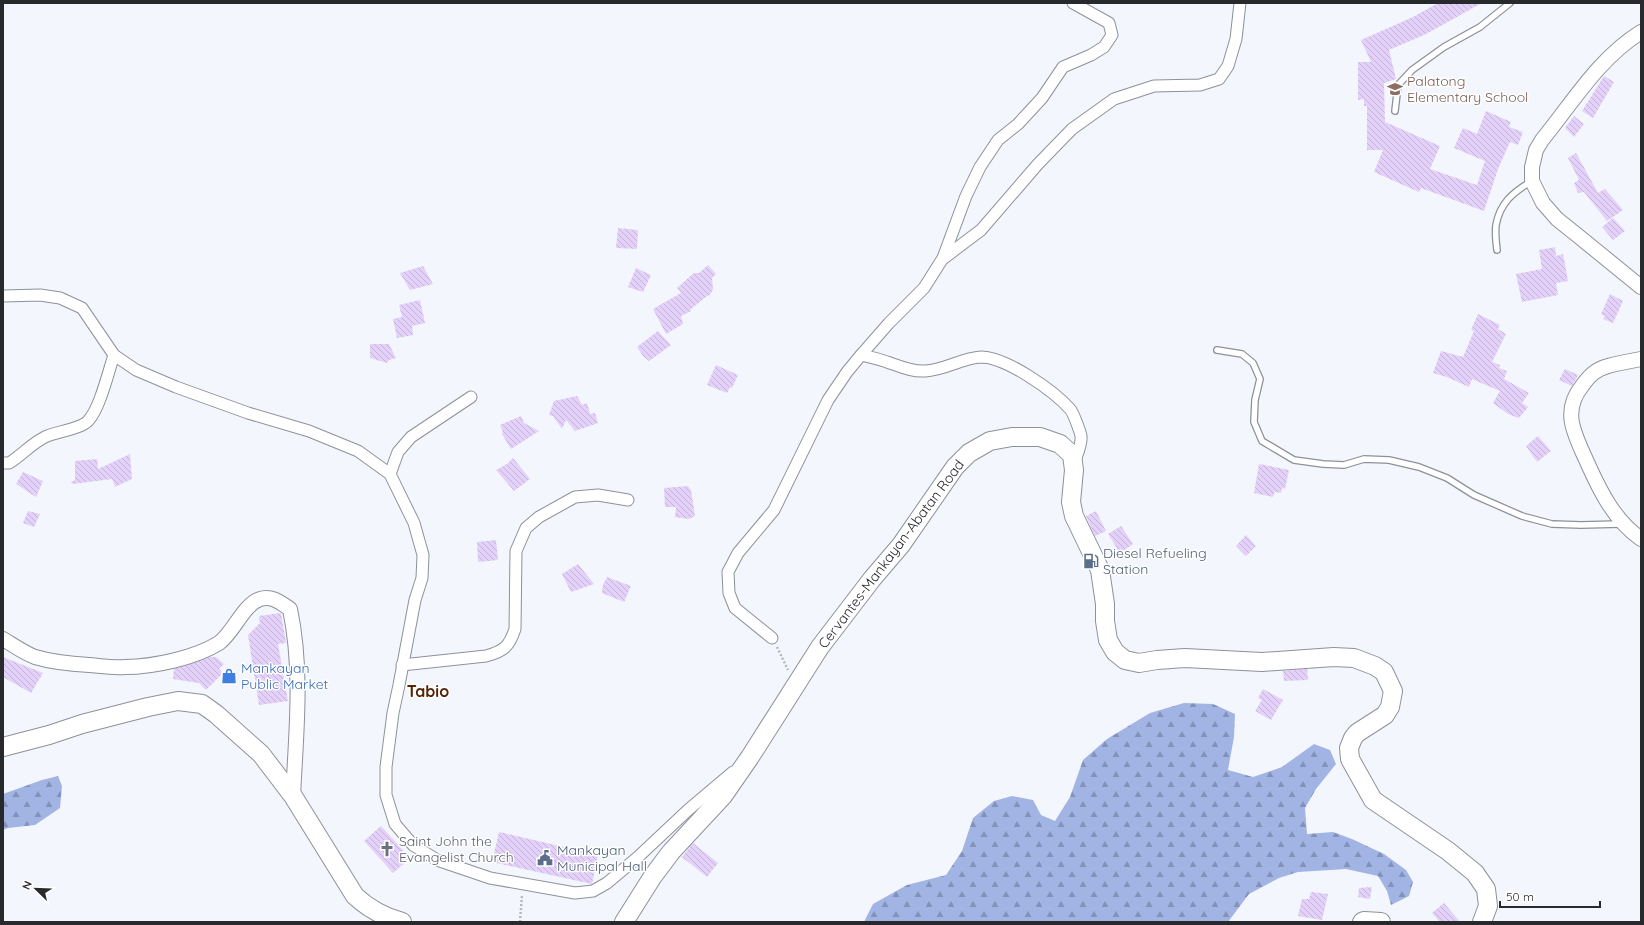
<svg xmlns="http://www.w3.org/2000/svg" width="1644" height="925" font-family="Quicksand,sans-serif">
  <defs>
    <pattern id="forest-firs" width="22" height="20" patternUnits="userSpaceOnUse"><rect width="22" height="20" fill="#a1b4e4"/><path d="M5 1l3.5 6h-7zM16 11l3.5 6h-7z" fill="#8392b9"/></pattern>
    <pattern id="building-back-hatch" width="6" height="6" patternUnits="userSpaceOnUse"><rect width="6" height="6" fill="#e4d1f9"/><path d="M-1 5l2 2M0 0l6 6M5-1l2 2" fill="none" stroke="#c4b3d6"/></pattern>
  </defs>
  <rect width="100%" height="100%" fill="#f3f6fd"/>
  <!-- forest -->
  <g fill="url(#forest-firs)">
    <polygon points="1184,703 1213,704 1235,714 1234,737 1228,770 1253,777 1282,767 1314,744 1330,750 1336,764 1316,789 1305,808 1307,834 1333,832 1352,839 1384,854 1406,870 1413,882 1409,896 1391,905 1387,891 1378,876 1346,869 1298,872 1279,878 1249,894 1228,922 864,922 873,904 907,885 946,875 962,851 973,818 994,801 1012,796 1033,800 1041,815 1055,821 1070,797 1083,760 1107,739 1150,713"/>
    <polygon points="58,776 62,786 60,808 35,825 8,828 3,830 3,794 42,780"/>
  </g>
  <!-- building -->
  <g fill="url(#building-back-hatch)">
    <polygon points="1438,3 1482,3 1426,34 1389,50 1396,79 1384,83 1385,122 1440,146 1430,169 1477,185 1485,161 1454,148 1463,128 1477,134 1486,111 1511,122 1509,127 1523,132 1518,145 1510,142 1498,169 1484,211 1421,188 1419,192 1374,172 1383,150 1367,150 1367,106 1364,106 1364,99 1358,100 1358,62 1371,62 1361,40 1413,17"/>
    <polygon points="1604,76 1614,82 1593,118 1582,111"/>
    <polygon points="1574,116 1584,124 1574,137 1565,128"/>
    <polygon points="1576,153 1598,193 1605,189 1623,210 1607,221 1584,192 1578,193 1574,183 1579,180 1568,158"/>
    <polygon points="1613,218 1625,231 1613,240 1602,227"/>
    <polygon points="618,228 638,230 637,249 616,248"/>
    <polygon points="1555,247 1556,256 1563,254 1568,281 1556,283 1558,295 1522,302 1516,274 1542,269 1539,250"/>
    <polygon points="708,265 716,274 712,278 713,289 710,295 707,296 690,310 691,311 681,316 683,324 666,334 653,309 681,293 677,288 694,273 699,273"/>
    <polygon points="423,266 433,284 410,290 400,273"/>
    <polygon points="636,268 651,275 643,292 628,287"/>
    <polygon points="1610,294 1623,301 1613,323 1603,319 1605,316 1601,314"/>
    <polygon points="420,300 425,323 412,326 413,335 397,338 393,319 402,317 399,305"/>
    <polygon points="1478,314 1500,325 1498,329 1506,334 1492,362 1500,365 1499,368 1507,371 1504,379 1529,393 1522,403 1528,407 1519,418 1508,414 1493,403 1500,391 1472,379 1469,387 1447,377 1433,373 1441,351 1463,357 1474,331 1471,330"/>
    <polygon points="658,331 671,345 649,361 643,356 637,347"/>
    <polygon points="370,344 389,344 396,358 389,360 387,363 370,358"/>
    <polygon points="716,365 738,375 732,388 730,387 727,393 707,385"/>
    <polygon points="1565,369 1578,375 1572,386 1559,380"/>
    <polygon points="577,396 582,405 587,403 590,414 595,413 598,423 575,431 566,420 562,429 553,416 549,415 554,401"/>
    <polygon points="521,416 524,423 539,431 511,449 502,434 503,432 500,425"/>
    <polygon points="1538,436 1551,451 1537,462 1526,446"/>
    <polygon points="130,454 132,479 115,487 112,479 72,484 71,482 75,480 75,461 97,459 98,469"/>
    <polygon points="513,458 530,479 514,491 496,470 507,464"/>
    <polygon points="1259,464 1289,470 1285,489 1282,488 1281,493 1275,492 1273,497 1254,493"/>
    <polygon points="23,472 43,481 36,497 16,484"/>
    <polygon points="688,486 691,490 695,516 689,519 675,517 676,507 665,507 664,488"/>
    <polygon points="28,511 40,514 34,527 23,523"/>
    <polygon points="1096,511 1106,531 1095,536 1086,516"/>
    <polygon points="1121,526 1133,544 1120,553 1108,534"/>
    <polygon points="1246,535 1256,546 1246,556 1236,546"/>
    <polygon points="496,540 498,560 478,562 477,542"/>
    <polygon points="578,564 594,584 571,592 562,574"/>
    <polygon points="607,577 631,586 624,602 602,593 603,585"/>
    <polygon points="281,613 286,643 278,644 288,701 259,705 248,635 260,623 259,616"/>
    <polygon points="3,657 43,673 31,693 3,677"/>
    <polygon points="210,657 216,657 224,664 219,669 223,673 206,690 199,683 173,679 174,669"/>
    <polygon points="1307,669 1308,680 1284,681 1283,671"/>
    <polygon points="1263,689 1283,700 1271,720 1255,711 1262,700 1258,698"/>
    <polygon points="381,826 410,858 393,873 364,841"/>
    <polygon points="499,832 598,855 592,884 492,862"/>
    <polygon points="693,843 718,863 707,877 682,857"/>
    <polygon points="1372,887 1370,899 1358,897 1359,888"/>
    <polygon points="1311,892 1328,894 1322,920 1298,916 1302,899 1309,899"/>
    <polygon points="1444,903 1460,922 1440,922 1432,913"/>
  </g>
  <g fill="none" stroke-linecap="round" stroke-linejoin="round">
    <defs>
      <g id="service">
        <polyline points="1395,111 1398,85 1412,70 1444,47 1480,27 1510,3"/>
        <path d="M 1497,250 C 1496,242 1495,233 1496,225 C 1500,203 1513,192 1532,181"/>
        <polyline points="1217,350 1242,354 1253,363 1260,379 1255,400 1254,422 1262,441 1294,460 1323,464 1344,465 1364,459 1389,460 1419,467 1447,478 1474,495 1522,516 1552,524 1581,525 1621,524"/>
      </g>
      <g id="minor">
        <polyline points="944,258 981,230 1038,164 1072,129 1114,99 1154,86 1200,85 1219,79 1228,66 1236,39 1240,3"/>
        <polyline points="3,296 40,295 60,298 82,308 114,355 136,370 176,387 248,413 309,431 358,451 390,474"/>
        <polyline points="861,355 889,323 924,288 943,258 966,196 980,167 998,140 1018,124 1042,98 1063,67 1091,55 1104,47 1112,35 1109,23 1073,3"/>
        <polyline points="471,397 411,437 398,452 390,474 414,523 423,555 422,578 415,600 399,685 393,713 386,767 386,795 395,824 413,845 437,860 490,878 575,893 593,891 607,883 638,857 688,810 733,772"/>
        <path d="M 3,463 L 9,463 C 22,455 33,442 47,436 C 57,432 82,428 88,421 C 100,408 108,373 114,355"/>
        <path d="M 772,638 L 735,608 L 729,593 L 728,572 L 738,553 L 774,510 L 828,400 L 847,372 L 861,355 C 869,357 879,359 887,362 C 899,366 912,372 925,371 C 945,370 962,358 981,357 C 1006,357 1054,391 1070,409 C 1073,412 1080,431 1081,436 C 1082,445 1077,454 1074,463"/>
        <path d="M 402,665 L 486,656 C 504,651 509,647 515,629 L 516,551 L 526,528 L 539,517 L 575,497 L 598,495 L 628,500"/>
      </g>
      <g id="tertiary">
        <path d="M 1641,32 C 1599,58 1573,102 1542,140 L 1536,150 L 1532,167 L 1532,181 L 1543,203 L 1557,219 L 1577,235 L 1641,287"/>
        <path d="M 1641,359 C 1630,361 1619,363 1608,366 C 1596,369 1589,376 1582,386 C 1561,412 1575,435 1587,462 C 1600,491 1614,520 1641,539"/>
        <path d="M 3,639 C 13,645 24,653 35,657 C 52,662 71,664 89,665 C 101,666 113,668 125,667 C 153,667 195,658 219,643 C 234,632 243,605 260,599 C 272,595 281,603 290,609 C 303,671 296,734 293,796"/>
      </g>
      <g id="primary">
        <path d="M 3,747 L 49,735 L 82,724 L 148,707 L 178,701 L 202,704 L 216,714 L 261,754 L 293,796 L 355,896 C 369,909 384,917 402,922"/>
        <polyline points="624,922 653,876 671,852 723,796 750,757 820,647 872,579 901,545 955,467 969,453 990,441 1012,437 1040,437 1060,444 1072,455 1074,470 1071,502 1074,516 1100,570 1105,604 1105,621 1108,640 1115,652 1125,660 1139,663 1157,660 1185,658 1262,662 1334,657 1354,658 1375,666 1384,672 1393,691 1390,707 1385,715 1357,733 1353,738 1349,748 1350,759 1373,800 1448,851 1475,873 1486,889 1488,906 1482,922"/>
        <polyline points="1362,922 1364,921 1381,922"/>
      </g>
    </defs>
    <!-- service casing -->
    <use href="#service" stroke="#8d9199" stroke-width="8"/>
    <!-- minor casing -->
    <use href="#minor" stroke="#8d9199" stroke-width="13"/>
    <!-- tertiary casing -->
    <use href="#tertiary" stroke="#8d9199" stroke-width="16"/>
    <!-- primary casing -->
    <use href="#primary" stroke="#8d9199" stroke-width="20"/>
    <!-- path -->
    <g stroke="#b4b7bd" stroke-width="2.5" stroke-dasharray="2 2" stroke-linecap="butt">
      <polyline points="777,647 788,670"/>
      <polyline points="520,922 522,895"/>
    </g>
    <!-- service -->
    <use href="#service" stroke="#fff" stroke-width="5.5"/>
    <!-- minor -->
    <use href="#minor" stroke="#fff" stroke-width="11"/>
    <!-- tertiary -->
    <use href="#tertiary" stroke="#fff" stroke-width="14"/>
    <!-- primary -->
    <use href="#primary" stroke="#fff" stroke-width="18"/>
  </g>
  <!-- icons -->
  <defs>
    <symbol id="school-bare" viewBox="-9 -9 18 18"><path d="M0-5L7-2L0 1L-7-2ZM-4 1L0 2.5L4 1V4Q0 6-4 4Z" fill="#8d6e63" stroke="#fff" stroke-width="2.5" paint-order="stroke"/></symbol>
    <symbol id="fuel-bare" viewBox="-9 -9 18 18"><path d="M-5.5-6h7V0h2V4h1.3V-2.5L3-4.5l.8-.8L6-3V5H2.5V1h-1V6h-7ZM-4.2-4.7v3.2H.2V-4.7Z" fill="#5c6f8a" stroke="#fff" stroke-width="2.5" paint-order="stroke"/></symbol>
    <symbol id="shop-bare" viewBox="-9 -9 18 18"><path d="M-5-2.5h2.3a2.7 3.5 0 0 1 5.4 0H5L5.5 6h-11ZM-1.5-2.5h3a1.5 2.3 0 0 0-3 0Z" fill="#3f7fe0" stroke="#fff" stroke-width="2.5" paint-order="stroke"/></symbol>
    <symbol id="church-bare" viewBox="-9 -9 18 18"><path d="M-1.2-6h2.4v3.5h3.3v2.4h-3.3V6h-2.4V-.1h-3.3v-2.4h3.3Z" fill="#6b7280" stroke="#fff" stroke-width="2.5" paint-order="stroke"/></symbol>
    <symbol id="civic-bare" viewBox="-9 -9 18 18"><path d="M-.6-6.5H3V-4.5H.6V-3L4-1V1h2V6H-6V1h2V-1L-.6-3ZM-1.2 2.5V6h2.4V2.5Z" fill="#5c6f8a" stroke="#fff" stroke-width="2.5" paint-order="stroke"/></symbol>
  </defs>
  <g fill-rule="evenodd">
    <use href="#school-bare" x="1384" y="78" width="22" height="22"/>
    <use href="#fuel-bare" x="1080" y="550" width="22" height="22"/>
    <use href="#shop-bare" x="218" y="665" width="22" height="22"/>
    <use href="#church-bare" x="376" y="838" width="22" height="22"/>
    <use href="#civic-bare" x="534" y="847" width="22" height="22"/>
  </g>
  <g text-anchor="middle" stroke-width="3" stroke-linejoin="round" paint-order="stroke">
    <!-- education labels -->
    <g font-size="14" fill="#785e54" stroke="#fff" text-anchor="start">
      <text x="1407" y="86">Palatong<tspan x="1407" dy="16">Elementary School</tspan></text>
    </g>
    <!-- service labels -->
    <g font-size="14" fill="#4e5e75" stroke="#fff" text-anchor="start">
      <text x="1103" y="558">Diesel Refueling<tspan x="1103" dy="16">Station</tspan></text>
      <text x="557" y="855">Mankayan<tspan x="557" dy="16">Municipal Hall</tspan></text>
    </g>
    <!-- street labels -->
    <g font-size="14" fill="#27292c" stroke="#fff">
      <text transform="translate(891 554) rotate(-53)" y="5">Cervantes-Mankayan-Abatan Road</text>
    </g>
    <!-- shop labels -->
    <g font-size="14" fill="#366cbe" stroke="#fff" text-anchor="start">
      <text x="241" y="673">Mankayan<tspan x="241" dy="16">Public Market</tspan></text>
    </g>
    <!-- worship labels -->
    <g font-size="14" fill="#5b616d" stroke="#fff" text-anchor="start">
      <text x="399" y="846">Saint John the<tspan x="399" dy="16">Evangelist Church</tspan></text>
    </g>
    <!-- quarter labels -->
    <g font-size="16" font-weight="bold" fill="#532505" stroke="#fff">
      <text x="428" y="697">Tabio</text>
    </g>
  </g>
  <!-- border -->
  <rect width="1644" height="925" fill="none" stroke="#27292c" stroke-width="8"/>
  <!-- north arrow -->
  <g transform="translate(36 889) rotate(293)" stroke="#ffffff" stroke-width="3" paint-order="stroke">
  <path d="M0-3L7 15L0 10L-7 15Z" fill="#27292c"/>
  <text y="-6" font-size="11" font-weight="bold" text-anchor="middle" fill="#27292c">N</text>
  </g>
  <!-- scale -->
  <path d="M1500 901v6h100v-6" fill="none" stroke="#27292c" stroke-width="2"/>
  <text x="1506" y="901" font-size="12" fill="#27292c" stroke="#ffffff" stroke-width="3" paint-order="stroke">50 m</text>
</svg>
